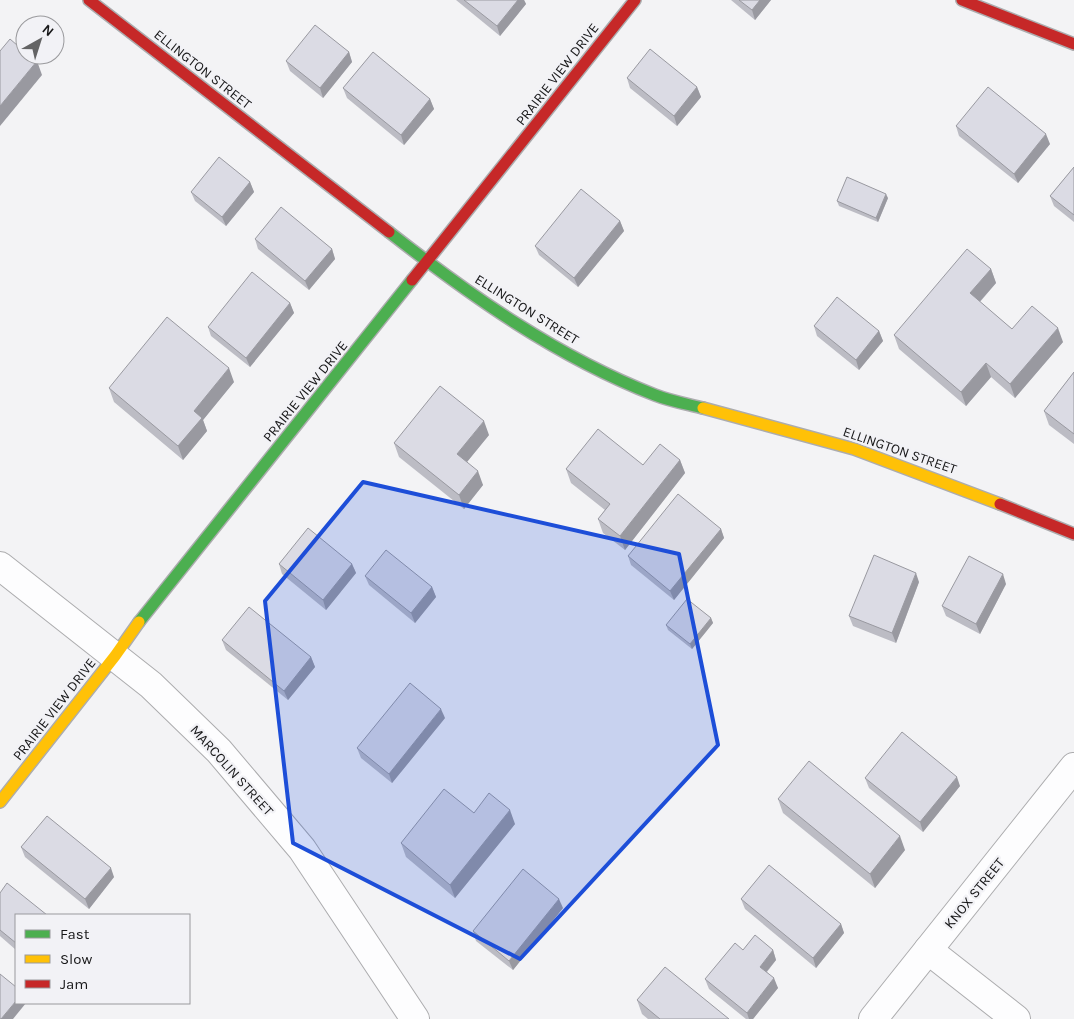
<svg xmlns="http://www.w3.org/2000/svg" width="1074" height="1019" font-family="Karla,sans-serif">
  <rect width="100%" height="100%" fill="#f3f3f5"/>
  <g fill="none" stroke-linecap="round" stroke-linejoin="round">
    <defs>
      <g id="street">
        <polyline points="0,566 151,685 219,751 302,849 415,1019"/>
        <polyline points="928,950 1016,1019"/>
        <polyline points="873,1019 1074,767"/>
      </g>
      <g id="fast">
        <path d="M 389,232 C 471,296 557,357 655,395 C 670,401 687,404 703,408"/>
        <polyline points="139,622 412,280"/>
      </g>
      <g id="slow">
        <polyline points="703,408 854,449 1000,504"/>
        <polyline points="0,802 115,656 139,622"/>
      </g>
      <g id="jam">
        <polyline points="89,0 389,232"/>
        <polyline points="962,0 1074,44"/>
        <polyline points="412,280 635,0"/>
        <polyline points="1000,504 1074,534"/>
      </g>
    </defs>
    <!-- street casing -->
    <use href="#street" stroke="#acacae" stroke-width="30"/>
    <!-- fast casing -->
    <use href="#fast" stroke="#acacae" stroke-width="14"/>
    <!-- slow casing -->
    <use href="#slow" stroke="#acacae" stroke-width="14"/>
    <!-- jam casing -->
    <use href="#jam" stroke="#acacae" stroke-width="14"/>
    <!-- street -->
    <use href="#street" stroke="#fdfdfe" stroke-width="28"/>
    <!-- fast -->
    <use href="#fast" stroke="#4caf50" stroke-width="11"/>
    <!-- slow -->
    <use href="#slow" stroke="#ffc107" stroke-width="11"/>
    <!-- jam -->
    <use href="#jam" stroke="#c62828" stroke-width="11"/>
  </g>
  <!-- wall -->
  <g fill="#bcbcc4">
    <polygon points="456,0 524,0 526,4 500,36"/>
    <polygon points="731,0 771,0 755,20"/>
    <polygon points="349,52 352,62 323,98 290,71 286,61"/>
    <polygon points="627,78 697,87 701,97 677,126 630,88"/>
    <polygon points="343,88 430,99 434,109 404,145 347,98"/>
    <polygon points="956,126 1050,144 1018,183 959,136"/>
    <polygon points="1074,167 1074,222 1054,206 1050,196"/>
    <polygon points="250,182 254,192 226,226 195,201 191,192"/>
    <polygon points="888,198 878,222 839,206 837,201"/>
    <polygon points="620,221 624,231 578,287 539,255 535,246"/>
    <polygon points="255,239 332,249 335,259 309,290 258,249"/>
    <polygon points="991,269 996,283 980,302 1012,329 1063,342 1015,398 991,377 966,406 899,349 894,335"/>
    <polygon points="290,303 294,313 250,367 211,336 208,327"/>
    <polygon points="814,326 879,331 883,341 859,370 817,336"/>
    <polygon points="1074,372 1074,444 1049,425 1044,411"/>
    <polygon points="234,382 203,420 207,431 183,460 114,402 109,388"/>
    <polygon points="489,435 467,462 483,485 464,509 399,457 394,443"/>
    <polygon points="680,460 685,473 625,550 603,533 598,519 605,510 571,483 566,469 643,465"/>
    <polygon points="721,529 724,538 674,600 631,565 628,556"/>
    <polygon points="279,564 352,564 356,573 326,610 282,574"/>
    <polygon points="365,576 432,587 436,597 415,623 369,585"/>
    <polygon points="919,582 896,643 853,626 849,616"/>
    <polygon points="1006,584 980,634 946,616 942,606"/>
    <polygon points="711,618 713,623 692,649 668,630 666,625"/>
    <polygon points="222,640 311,657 315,667 288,700 226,650"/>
    <polygon points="445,718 392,783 361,758 357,748"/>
    <polygon points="865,778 960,786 923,832 869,788"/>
    <polygon points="778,799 905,850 875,888 783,813"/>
    <polygon points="474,813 515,824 455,898 406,857 401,843"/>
    <polygon points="21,847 114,877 89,909 25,857"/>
    <polygon points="0,893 16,915 16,950 0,936"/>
    <polygon points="741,899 841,924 844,933 816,968 745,909"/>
    <polygon points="563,908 513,970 476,941 473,931"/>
    <polygon points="743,950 773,950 776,960 767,972 778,988 753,1019 746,1019 709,989 705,979"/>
    <polygon points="637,1000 729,1019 648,1019 642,1014"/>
  </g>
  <!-- shaded-wall -->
  <g fill="#9999a0">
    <polygon points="518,0 524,0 526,4 500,36 497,26"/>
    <polygon points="760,0 771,0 755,20 752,10"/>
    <polygon points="349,52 352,62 323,98 320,88"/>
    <polygon points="37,61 42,75 0,126 0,106"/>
    <polygon points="697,87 701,97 677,126 674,116"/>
    <polygon points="430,99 434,109 404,145 401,135"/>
    <polygon points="1046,134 1050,144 1018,183 1014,174"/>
    <polygon points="250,182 254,192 226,226 222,217"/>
    <polygon points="886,194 888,198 878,222 876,218"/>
    <polygon points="620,221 624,231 578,287 574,278"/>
    <polygon points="332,249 335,259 309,290 305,281"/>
    <polygon points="991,269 996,283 975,307 970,293"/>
    <polygon points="290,303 294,313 250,367 246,358"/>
    <polygon points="1058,328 1063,342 1015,398 1010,384"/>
    <polygon points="879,331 883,341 859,370 856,360"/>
    <polygon points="986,363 991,377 966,406 961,392"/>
    <polygon points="229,368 234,382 203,420 207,431 183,460 178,446 194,411"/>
    <polygon points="484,421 489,435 462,468 457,454"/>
    <polygon points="680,460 685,473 625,550 620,536"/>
    <polygon points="478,471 483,485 464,509 459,495"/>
    <polygon points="721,529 724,538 674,600 670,591"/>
    <polygon points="352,564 356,573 326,610 323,600"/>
    <polygon points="916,573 919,582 896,643 892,633"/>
    <polygon points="1003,574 1006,584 980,634 976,624"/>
    <polygon points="432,587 436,597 415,623 411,613"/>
    <polygon points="711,618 713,623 692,649 690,644"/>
    <polygon points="311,657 315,667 288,700 284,691"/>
    <polygon points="441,709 445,718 392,783 389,774"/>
    <polygon points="957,777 960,786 923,832 920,822"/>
    <polygon points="510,810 515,824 455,898 450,885"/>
    <polygon points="900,836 905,850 875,888 870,874"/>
    <polygon points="111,868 114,877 89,909 85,899"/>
    <polygon points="559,899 563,908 513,970 509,961"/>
    <polygon points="841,924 844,933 816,968 813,958"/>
    <polygon points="773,950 776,960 763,976 760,967"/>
    <polygon points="774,978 778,988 753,1019 749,1019 747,1013"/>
    <polygon points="16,1001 16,1003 26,1003 13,1019 1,1019"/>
  </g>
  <!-- building -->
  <g fill="#dbdbe4" stroke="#9999a0">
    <polygon points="464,0 518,0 497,26"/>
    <polygon points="739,0 760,0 752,10"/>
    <polygon points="315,25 349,52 320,88 286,61"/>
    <polygon points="10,39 25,52 25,55 29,55 37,61 0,106 0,51"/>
    <polygon points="650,49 697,87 674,116 627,78"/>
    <polygon points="373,52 430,99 401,135 343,88"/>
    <polygon points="988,87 1046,134 1014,174 956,126"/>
    <polygon points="219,157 250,182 222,217 191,192"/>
    <polygon points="1074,167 1074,215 1050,196"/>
    <polygon points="847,177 886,194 876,218 837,201"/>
    <polygon points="581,189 620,221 574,278 535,246"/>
    <polygon points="281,207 332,249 305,281 255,239"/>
    <polygon points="967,249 991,269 970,293 1012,329 1032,306 1058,328 1010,384 986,363 961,392 894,335"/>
    <polygon points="252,272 290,303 246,358 208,327"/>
    <polygon points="837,297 879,331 856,360 814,326"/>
    <polygon points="167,317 229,368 194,411 202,418 178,446 109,388"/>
    <polygon points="1074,372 1074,434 1044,411"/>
    <polygon points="440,386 484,421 457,454 478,471 459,495 394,443"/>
    <polygon points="598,429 643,465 660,444 680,460 620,536 598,519 610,504 566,469"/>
    <polygon points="678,494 721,529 670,591 628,556"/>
    <polygon points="308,528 352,564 323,600 279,564"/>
    <polygon points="386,550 432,587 411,613 365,576"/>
    <polygon points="874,555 916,573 892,633 849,616"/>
    <polygon points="969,556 1003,574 976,624 942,606"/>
    <polygon points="687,599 711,618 690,644 666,625"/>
    <polygon points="249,607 311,657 284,691 222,640"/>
    <polygon points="410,683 441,709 389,774 357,748"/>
    <polygon points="902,732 957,777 920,822 865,778"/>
    <polygon points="809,761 900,836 870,874 778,799"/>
    <polygon points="444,789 474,813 489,793 510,810 450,885 401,843"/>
    <polygon points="47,816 111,868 85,899 21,847"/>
    <polygon points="769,865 841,924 813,958 741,899"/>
    <polygon points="523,869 559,899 509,961 473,931"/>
    <polygon points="7,883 47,915 16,915 16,943 0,930 0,893"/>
    <polygon points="755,935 773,950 760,967 774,978 747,1013 705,979 735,943 743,950"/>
    <polygon points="665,967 729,1019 660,1019 637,1000"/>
    <polygon points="0,974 16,987 16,1001 1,1019 0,1019"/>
  </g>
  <!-- marked area -->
  <path fill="#1d4ed8" fill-opacity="0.2" stroke="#1d4ed8" stroke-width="4" stroke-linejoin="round" d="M 363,482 L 679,554 L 718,745 L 520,959 L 293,843 L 265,601 Z"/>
  <g text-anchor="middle" stroke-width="4.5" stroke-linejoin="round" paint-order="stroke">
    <!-- street labels -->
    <g font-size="14" fill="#171718" stroke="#f2f2f6">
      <text transform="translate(203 69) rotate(38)" y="5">ELLINGTON STREET</text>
      <text transform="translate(557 74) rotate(-52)" y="5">PRAIRIE VIEW DRIVE</text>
      <text transform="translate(527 309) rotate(32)" y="5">ELLINGTON STREET</text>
      <text transform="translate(305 391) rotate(-51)" y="5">PRAIRIE VIEW DRIVE</text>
      <text transform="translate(900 450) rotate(19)" y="5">ELLINGTON STREET</text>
      <text transform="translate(54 709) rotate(-52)" y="5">PRAIRIE VIEW DRIVE</text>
      <text transform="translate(232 770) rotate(48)" y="5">MARCOLIN STREET</text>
      <text transform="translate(974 893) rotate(-51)" y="5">KNOX STREET</text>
    </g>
  </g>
  <!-- legend -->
  <rect x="15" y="914" width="175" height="90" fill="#f2f2f6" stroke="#9a9a9d"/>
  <rect x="25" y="930" width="25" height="8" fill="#4caf50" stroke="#9a9a9d"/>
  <text x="60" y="939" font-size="15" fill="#171718">Fast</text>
  <rect x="25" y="955" width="25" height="8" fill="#ffc107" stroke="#9a9a9d"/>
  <text x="60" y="964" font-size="15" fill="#171718">Slow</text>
  <rect x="25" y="980" width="25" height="8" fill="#c62828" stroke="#9a9a9d"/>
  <text x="60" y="989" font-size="15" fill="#171718">Jam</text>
  <!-- north arrow -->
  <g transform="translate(40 40) rotate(39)"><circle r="24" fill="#f2f2f6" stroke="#9a9a9d"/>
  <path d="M0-4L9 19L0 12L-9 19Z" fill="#646465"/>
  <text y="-8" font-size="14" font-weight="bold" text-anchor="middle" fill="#171718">N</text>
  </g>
</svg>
